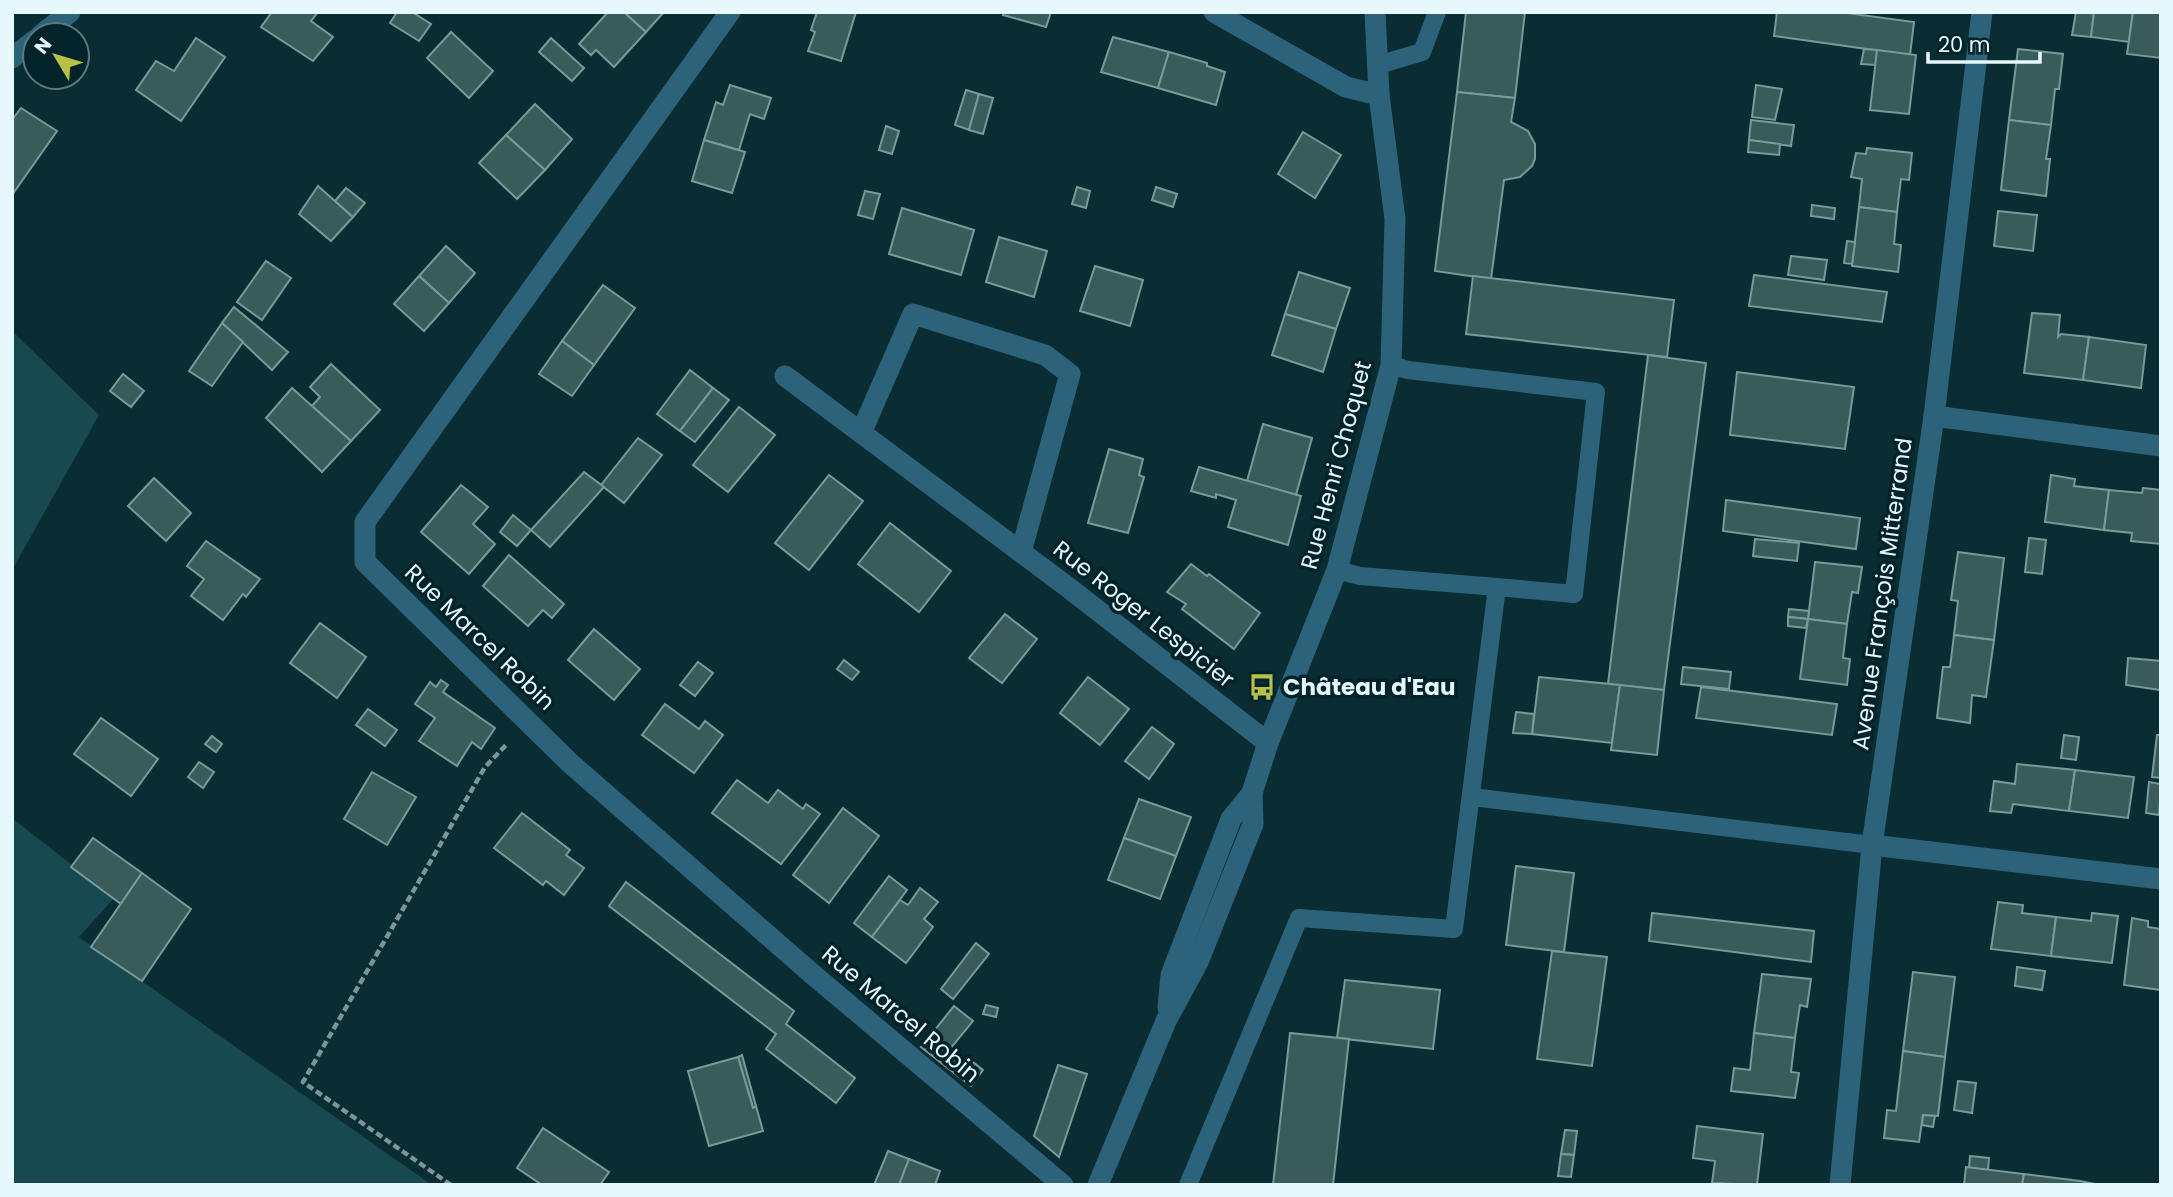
<svg xmlns="http://www.w3.org/2000/svg" width="2173" height="1197" font-family="Poppins,sans-serif">
  <rect width="100%" height="100%" fill="#0a2d33"/>
  <!-- green -->
  <g fill="#184951">
    <polygon points="12,331 99,415 12,570"/>
    <polygon points="12,818 114,898 79,937 432,1185 12,1185"/>
  </g>
  <!-- building -->
  <g fill="#395b59" stroke="#769b99" stroke-width="2">
    <polygon points="272,12 318,12 311,21 333,37 313,61 261,27"/>
    <polygon points="397,12 412,12 431,24 419,41 390,23"/>
    <polygon points="608,12 624,12 646,32 614,67 596,50 591,55 579,44"/>
    <polygon points="624,12 664,12 646,32"/>
    <polygon points="817,12 856,12 841,61 808,51 815,32 811,30"/>
    <polygon points="1004,12 1051,12 1046,27 1003,15"/>
    <polygon points="1466,12 1525,12 1515,98 1457,92"/>
    <polygon points="1777,12 1839,12 1914,22 1910,55 1774,36"/>
    <polygon points="2076,12 2094,12 2091,37 2072,35"/>
    <polygon points="2094,12 2133,12 2129,42 2091,37"/>
    <polygon points="2133,12 2161,12 2161,58 2127,54"/>
    <polygon points="451,32 493,71 469,98 427,58"/>
    <polygon points="1113,37 1169,52 1158,88 1101,72"/>
    <polygon points="196,38 225,57 181,121 136,90 156,61 174,71"/>
    <polygon points="551,38 584,68 572,81 539,52"/>
    <polygon points="1864,49 1877,50 1876,65 1861,64"/>
    <polygon points="2018,49 2063,54 2059,89 2055,89 2051,125 2009,120"/>
    <polygon points="1877,50 1916,55 1909,114 1870,110"/>
    <polygon points="1169,52 1207,63 1207,66 1225,72 1216,105 1158,88"/>
    <polygon points="730,85 771,98 764,119 750,114 739,150 704,140 716,102 723,105"/>
    <polygon points="1756,85 1782,89 1775,120 1752,117"/>
    <polygon points="966,90 979,94 969,130 955,125"/>
    <polygon points="1457,92 1515,98 1511,122 1528,131 1535,144 1535,159 1532,166 1520,177 1504,180 1491,279 1435,271"/>
    <polygon points="979,94 993,98 983,134 969,130"/>
    <polygon points="535,104 572,139 545,170 506,135"/>
    <polygon points="21,108 57,131 12,195 12,120"/>
    <polygon points="1751,120 1794,125 1791,146 1749,140"/>
    <polygon points="2009,120 2051,125 2046,159 2050,159 2046,196 2001,190"/>
    <polygon points="886,126 899,131 892,154 879,150"/>
    <polygon points="1303,132 1341,155 1315,198 1278,174"/>
    <polygon points="506,135 545,170 517,199 479,163"/>
    <polygon points="704,140 745,152 732,193 692,181"/>
    <polygon points="1749,140 1780,144 1779,155 1748,152"/>
    <polygon points="1867,148 1912,153 1909,180 1901,179 1897,212 1859,207 1862,179 1851,177 1856,153 1866,154"/>
    <polygon points="318,186 353,217 331,241 299,214"/>
    <polygon points="1077,187 1090,191 1086,208 1072,204"/>
    <polygon points="1156,187 1177,194 1173,207 1152,200"/>
    <polygon points="346,188 365,203 353,217 335,201"/>
    <polygon points="865,191 880,194 873,219 858,215"/>
    <polygon points="1812,205 1835,208 1834,219 1811,216"/>
    <polygon points="1859,207 1897,212 1894,244 1901,245 1898,272 1852,266"/>
    <polygon points="902,208 974,230 961,275 889,254"/>
    <polygon points="1998,211 2037,215 2033,251 1994,246"/>
    <polygon points="999,237 1047,251 1034,297 986,282"/>
    <polygon points="1847,241 1855,242 1852,264 1844,263"/>
    <polygon points="446,246 475,273 449,303 419,276"/>
    <polygon points="1791,256 1827,260 1824,280 1788,275"/>
    <polygon points="266,261 291,278 262,320 237,302"/>
    <polygon points="1095,266 1143,280 1130,326 1080,311"/>
    <polygon points="1299,272 1350,288 1336,329 1285,314"/>
    <polygon points="1754,275 1887,292 1882,322 1749,306"/>
    <polygon points="419,276 449,303 424,331 394,304"/>
    <polygon points="1473,276 1674,300 1667,357 1466,334"/>
    <polygon points="603,285 635,308 594,365 562,341"/>
    <polygon points="234,307 288,352 272,370 222,323"/>
    <polygon points="2032,313 2060,315 2058,337 2061,334 2089,337 2083,380 2024,373"/>
    <polygon points="1285,314 1336,329 1323,372 1272,355"/>
    <polygon points="222,323 243,342 212,386 189,371"/>
    <polygon points="2089,337 2146,345 2141,388 2083,380"/>
    <polygon points="562,341 594,365 572,396 539,374"/>
    <polygon points="1648,355 1706,363 1664,690 1608,684"/>
    <polygon points="331,364 380,410 351,441 312,406 320,397 310,387"/>
    <polygon points="690,370 713,388 680,431 657,414"/>
    <polygon points="1737,372 1854,387 1845,449 1730,435"/>
    <polygon points="123,374 144,391 131,407 110,391"/>
    <polygon points="292,388 351,441 322,472 266,418"/>
    <polygon points="713,388 729,400 695,442 680,431"/>
    <polygon points="739,407 775,435 728,492 693,465"/>
    <polygon points="1263,424 1312,438 1296,495 1247,481"/>
    <polygon points="638,438 662,455 624,503 601,485"/>
    <polygon points="1109,449 1143,459 1139,475 1144,477 1128,533 1088,523"/>
    <polygon points="1199,467 1301,496 1288,545 1228,527 1236,500 1216,494 1216,498 1191,491"/>
    <polygon points="584,472 604,487 550,547 531,530"/>
    <polygon points="829,475 863,501 809,570 775,543"/>
    <polygon points="2051,475 2075,479 2074,486 2109,490 2104,530 2045,522"/>
    <polygon points="154,478 191,513 166,541 128,506"/>
    <polygon points="461,485 488,507 473,524 495,544 469,574 421,532"/>
    <polygon points="2143,488 2161,490 2161,544 2131,541 2132,533 2104,530 2109,490 2142,493"/>
    <polygon points="1726,500 1860,518 1856,549 1723,531"/>
    <polygon points="513,515 531,530 517,546 500,532"/>
    <polygon points="890,523 951,571 919,612 858,564"/>
    <polygon points="2029,538 2046,540 2042,574 2025,572"/>
    <polygon points="1755,539 1799,543 1797,561 1753,556"/>
    <polygon points="206,541 260,579 246,597 243,594 223,620 191,596 204,579 187,566"/>
    <polygon points="1958,552 2004,558 1994,640 1954,635 1958,601 1951,600"/>
    <polygon points="509,555 564,604 552,618 543,610 528,626 483,586"/>
    <polygon points="1815,562 1862,567 1858,593 1852,592 1847,624 1808,619"/>
    <polygon points="1191,564 1207,576 1209,574 1260,613 1234,649 1182,609 1186,604 1167,592"/>
    <polygon points="1789,609 1809,611 1808,619 1788,617"/>
    <polygon points="1005,614 1037,639 1002,683 969,658"/>
    <polygon points="1788,617 1808,619 1806,628 1788,626"/>
    <polygon points="1808,619 1847,624 1843,658 1850,659 1847,685 1800,679"/>
    <polygon points="320,623 366,657 337,698 290,663"/>
    <polygon points="594,629 640,669 614,700 568,660"/>
    <polygon points="1954,635 1994,640 1986,697 1972,695 1970,723 1937,718 1943,667 1950,667"/>
    <polygon points="2128,658 2161,661 2160,690 2126,685"/>
    <polygon points="844,660 859,672 852,680 837,669"/>
    <polygon points="698,662 713,673 695,696 680,685"/>
    <polygon points="1683,667 1731,672 1729,689 1681,684"/>
    <polygon points="1088,677 1129,709 1100,745 1060,713"/>
    <polygon points="1539,677 1620,685 1612,743 1532,734"/>
    <polygon points="441,680 448,685 443,692 495,728 481,749 472,742 457,766 419,741 435,718 415,704 430,682 436,687"/>
    <polygon points="1620,685 1664,690 1657,755 1611,750"/>
    <polygon points="1701,687 1837,704 1832,735 1696,718"/>
    <polygon points="665,704 699,729 705,721 723,735 694,773 642,735"/>
    <polygon points="368,709 397,730 385,746 356,725"/>
    <polygon points="1516,712 1534,714 1532,734 1513,733"/>
    <polygon points="101,718 158,759 131,796 74,754"/>
    <polygon points="1152,727 1174,744 1149,779 1125,761"/>
    <polygon points="2064,735 2079,737 2076,760 2061,758"/>
    <polygon points="2157,735 2161,735 2161,778 2152,777"/>
    <polygon points="212,736 222,744 216,752 205,744"/>
    <polygon points="199,762 214,772 203,788 188,777"/>
    <polygon points="2017,764 2075,770 2069,811 2013,804 2011,813 1990,811 1994,781 2015,784"/>
    <polygon points="2075,770 2134,777 2128,818 2069,811"/>
    <polygon points="372,772 416,797 387,845 344,819"/>
    <polygon points="737,780 768,803 778,790 803,809 806,804 820,814 781,864 712,813"/>
    <polygon points="2149,782 2161,784 2159,815 2146,813"/>
    <polygon points="1139,799 1191,817 1176,856 1124,838"/>
    <polygon points="843,808 879,836 829,903 793,875"/>
    <polygon points="522,813 570,850 566,855 584,868 564,895 546,881 543,885 494,848"/>
    <polygon points="93,838 142,873 121,904 71,867"/>
    <polygon points="1124,838 1176,856 1160,899 1108,880"/>
    <polygon points="1516,866 1574,873 1564,952 1506,945"/>
    <polygon points="142,873 191,909 142,981 91,947"/>
    <polygon points="889,876 907,890 872,937 854,923"/>
    <polygon points="626,882 794,1011 786,1024 855,1078 836,1103 766,1049 776,1034 609,906"/>
    <polygon points="920,888 938,902 924,919 933,927 906,963 872,937 900,900 908,905"/>
    <polygon points="1998,902 2023,905 2022,913 2056,917 2051,956 1991,949"/>
    <polygon points="1652,913 1814,931 1811,962 1649,941"/>
    <polygon points="2092,913 2118,916 2112,963 2051,956 2056,917 2091,921"/>
    <polygon points="2132,918 2148,921 2148,927 2161,929 2161,990 2124,985"/>
    <polygon points="976,943 989,954 953,999 941,989"/>
    <polygon points="1552,951 1607,957 1592,1066 1537,1059"/>
    <polygon points="2017,967 2045,971 2042,990 2015,986"/>
    <polygon points="1913,972 1955,977 1945,1057 1903,1051"/>
    <polygon points="1762,974 1811,979 1807,1007 1800,1005 1795,1038 1754,1033"/>
    <polygon points="1345,980 1440,990 1433,1049 1337,1038"/>
    <polygon points="986,1005 998,1008 996,1017 983,1014"/>
    <polygon points="954,1006 973,1021 950,1049 967,1062 969,1059 983,1070 971,1086 921,1047"/>
    <polygon points="1290,1033 1349,1039 1333,1185 1273,1185"/>
    <polygon points="1754,1033 1795,1038 1791,1072 1799,1073 1795,1098 1731,1091 1734,1068 1750,1070"/>
    <polygon points="1903,1051 1945,1057 1938,1116 1923,1115 1919,1142 1884,1138 1887,1110 1896,1111"/>
    <polygon points="742,1055 756,1106 753,1108 738,1057"/>
    <polygon points="738,1057 753,1108 756,1106 763,1131 709,1146 688,1071"/>
    <polygon points="1058,1065 1087,1074 1059,1157 1034,1136"/>
    <polygon points="1958,1081 1976,1083 1972,1113 1954,1110"/>
    <polygon points="1923,1115 1935,1116 1933,1127 1922,1125"/>
    <polygon points="1697,1126 1763,1134 1757,1185 1712,1183 1715,1161 1693,1158"/>
    <polygon points="543,1128 609,1172 600,1185 542,1185 517,1168"/>
    <polygon points="1565,1130 1577,1131 1574,1155 1561,1154"/>
    <polygon points="888,1151 909,1159 899,1185 874,1185"/>
    <polygon points="1561,1154 1574,1155 1571,1177 1558,1176"/>
    <polygon points="1970,1156 1989,1158 1988,1170 1969,1168"/>
    <polygon points="909,1159 940,1171 935,1185 899,1185"/>
    <polygon points="1966,1167 2024,1174 2022,1185 1964,1185"/>
    <polygon points="2024,1174 2080,1181 2100,1185 2022,1185"/>
  </g>
  <g fill="none" stroke-linecap="round" stroke-linejoin="round">
    <!-- path -->
    <polyline stroke="#7b959a" stroke-width="4.5" stroke-dasharray="7 3.5" stroke-linecap="butt" points="451,1185 303,1082 485,767 508,743"/>
    <!-- service -->
    <g stroke="#2d627b" stroke-width="18">
      <polyline points="1378,65 1422,52 1437,12"/>
      <polyline points="1337,570 1360,576 1497,587"/>
      <polyline points="1472,797 1872,845"/>
      <polyline points="1188,1185 1299,918 1454,929 1497,587 1574,594 1596,392 1408,370 1391,365"/>
    </g>
    <!-- minor -->
    <g stroke="#2d627b" stroke-width="21">
      <polyline points="730,12 365,522 365,562 570,763 817,978 1063,1185"/>
      <polyline points="1214,12 1346,87 1379,95"/>
      <polyline points="41,35 70,12"/>
      <polyline points="12,58 35,40"/>
      <polyline points="785,376 1069,588 1268,743"/>
      <polyline points="1934,416 2161,446"/>
      <polyline points="861,433 913,314 1045,355 1070,374 1021,552"/>
      <polyline points="1872,845 2161,879"/>
      <polyline points="1840,1185 1872,845 1934,416 1982,12"/>
    </g>
    <!-- tertiary -->
    <g stroke="#2d627b" stroke-width="21">
      <polyline points="1168,1008 1171,975 1231,819 1252,793"/>
      <polyline points="1098,1185 1166,1021 1198,962 1253,824 1252,793 1268,743 1337,570 1391,365 1395,219 1379,95 1375,12"/>
    </g>
  </g>
  <!-- icons -->
  <defs>
    <symbol id="bus-bare" viewBox="-9 -9 18 18"><path d="M-5-6H5V4H4V6H2V4H-2V6H-4V4H-5ZM-3.5-4V0h7V-4ZM-3.5 1.2v1.5H-2V1.2ZM2 1.2v1.5H3.5V1.2Z" fill="#b7c148" stroke="#012329" stroke-width="2.5" paint-order="stroke"/></symbol>
  </defs>
  <g fill-rule="evenodd">
    <use href="#bus-bare" x="1243" y="668" width="38" height="38"/>
  </g>
  <g text-anchor="middle" stroke-width="7" stroke-linejoin="round" paint-order="stroke">
    <!-- street labels -->
    <g font-size="23" fill="#e6f8fc" stroke="#012329">
      <text transform="translate(1336 465) rotate(-75)" y="8">Rue Henri Choquet</text>
      <text transform="translate(1882 594) rotate(-82)" y="8">Avenue François Mitterrand</text>
      <text transform="translate(1144 614) rotate(38)" y="8">Rue Roger Lespicier</text>
      <text transform="translate(480 637) rotate(44)" y="8">Rue Marcel Robin</text>
      <text transform="translate(901 1014) rotate(40)" y="8">Rue Marcel Robin</text>
    </g>
    <!-- poi labels -->
    <g font-size="23" font-weight="bold" fill="#e6f8fc" stroke="#012329" text-anchor="start">
      <text x="1283" y="695">Château d'Eau</text>
    </g>
  </g>
  <!-- border -->
  <rect width="2173" height="1197" fill="none" stroke="#e6f8fc" stroke-width="28"/>
  <!-- north arrow -->
  <g transform="translate(56 56) rotate(308)"><circle r="33" fill="#012329" stroke="#5d787d" stroke-width="2"/>
  <path d="M0-5L12 26L0 18L-12 26Z" fill="#b7c148"/>
  <text y="-10" font-size="19" font-weight="bold" text-anchor="middle" fill="#e6f8fc">N</text>
  </g>
  <!-- scale -->
  <path d="M1928 52v10h112v-10" fill="none" stroke="#e6f8fc" stroke-width="3.5"/>
  <text x="1938" y="52" font-size="21" fill="#e6f8fc" stroke="#012329" stroke-width="5" paint-order="stroke">20 m</text>
</svg>
